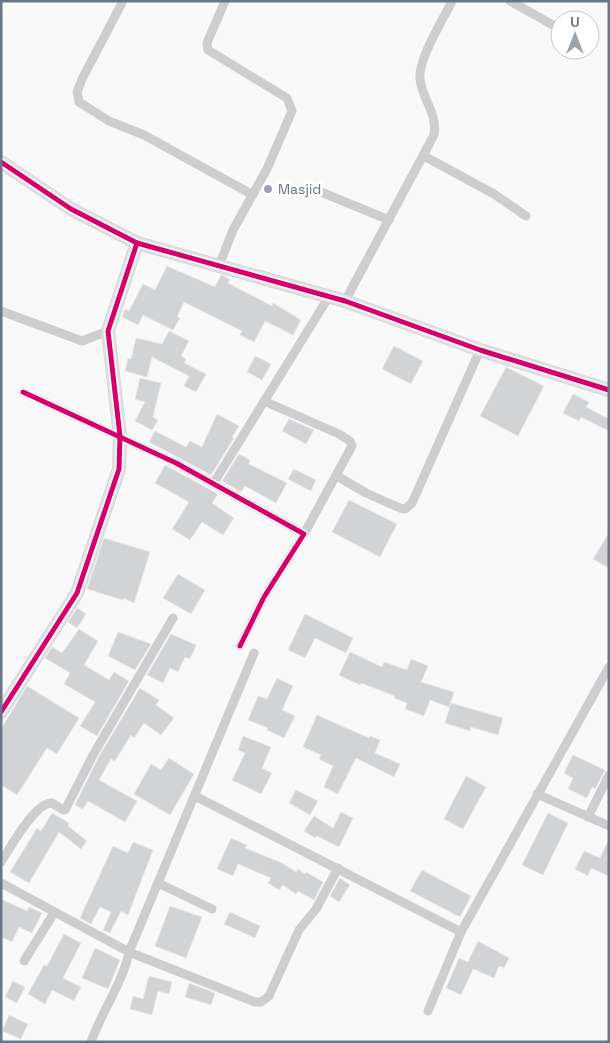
<svg xmlns="http://www.w3.org/2000/svg" width="610" height="1043" font-family="'Space Grotesk',sans-serif">
  <rect width="100%" height="100%" fill="#f9f9f9"/>
  <!-- building -->
  <g fill="#d2d3d5" stroke="#e8e8e8">
    <polygon points="167,266 215,287 221,275 224,276 230,279 228,283 272,306 273,303 301,320 293,335 265,321 254,342 240,335 242,331 184,302 177,317 180,318 173,330 143,315 138,325 122,317 125,309 129,311 143,284 155,290"/>
    <polygon points="169,331 189,341 181,356 186,359 184,363 206,374 196,392 184,386 189,376 152,357 147,377 125,371 128,358 131,359 136,338 162,344"/>
    <polygon points="394,346 423,361 411,384 382,369"/>
    <polygon points="255,356 271,364 262,380 247,372"/>
    <polygon points="506,367 544,386 518,436 480,416"/>
    <polygon points="140,378 161,383 153,417 158,420 152,430 135,421 145,402 135,399"/>
    <polygon points="573,394 589,402 586,407 609,419 609,431 581,417 579,421 563,413"/>
    <polygon points="217,414 239,426 232,437 234,438 211,475 149,442 155,431 186,447 190,441 202,447"/>
    <polygon points="289,419 314,430 306,444 282,431"/>
    <polygon points="239,454 250,460 249,464 287,483 276,503 245,486 241,492 222,481"/>
    <polygon points="165,465 218,494 212,503 234,518 223,535 202,522 190,540 172,529 189,502 155,483"/>
    <polygon points="294,469 316,480 311,491 288,479"/>
    <polygon points="349,500 397,524 380,557 332,532"/>
    <polygon points="609,533 609,568 593,559"/>
    <polygon points="104,538 150,552 134,603 124,598 123,600 87,589"/>
    <polygon points="178,574 205,590 191,614 163,598"/>
    <polygon points="77,608 86,614 77,628 68,622"/>
    <polygon points="305,614 353,638 346,653 315,638 305,658 288,650"/>
    <polygon points="79,629 98,641 84,665 109,680 114,672 129,681 97,736 80,726 95,702 64,684 70,673 45,658 52,647 62,653"/>
    <polygon points="118,632 151,644 135,670 108,656"/>
    <polygon points="171,634 196,645 190,659 185,657 178,672 170,668 163,683 147,675"/>
    <polygon points="350,652 382,667 384,662 407,670 411,659 428,666 421,682 454,692 449,707 430,700 424,716 405,709 407,703 394,698 395,696 361,683 360,685 339,675"/>
    <polygon points="277,678 293,686 282,710 295,716 284,738 267,730 268,728 248,720 258,696 267,699"/>
    <polygon points="27,686 79,718 57,754 47,748 17,795 1,785 1,729"/>
    <polygon points="140,688 159,700 156,705 174,718 161,735 144,723 134,738 131,735 115,761 111,759 99,780 137,801 125,822 88,801 83,809 75,805 98,758"/>
    <polygon points="451,703 503,718 498,735 471,727 470,731 445,723"/>
    <polygon points="317,715 369,738 370,736 380,740 375,753 400,764 394,777 356,758 338,794 324,787 333,766 319,759 321,755 303,747"/>
    <polygon points="243,736 271,747 262,768 272,773 261,794 232,780 245,753 238,750"/>
    <polygon points="573,755 605,770 595,789 592,787 587,798 568,789 573,778 564,773"/>
    <polygon points="169,758 194,774 170,815 134,794 151,764 161,770"/>
    <polygon points="466,776 486,787 463,829 444,819"/>
    <polygon points="296,790 318,801 310,815 289,803"/>
    <polygon points="341,812 353,818 339,847 317,836 315,838 304,831 314,816 333,828"/>
    <polygon points="52,813 69,823 68,826 87,841 81,849 59,832 29,883 10,872 37,828 41,831"/>
    <polygon points="548,813 568,823 543,875 522,865"/>
    <polygon points="231,838 247,845 245,848 282,863 296,872 298,869 305,874 306,872 323,882 314,900 298,891 296,894 283,885 279,890 268,883 271,878 238,864 233,876 217,869"/>
    <polygon points="609,839 609,876 591,868 588,876 575,869 584,851 600,858"/>
    <polygon points="133,842 153,850 128,915 121,911 110,933 103,930 111,912 100,907 91,924 80,918 113,846 128,853"/>
    <polygon points="422,870 471,896 460,917 410,891"/>
    <polygon points="340,878 350,885 339,902 330,896"/>
    <polygon points="1,899 27,911 29,907 42,913 32,933 19,927 12,942 1,937"/>
    <polygon points="170,906 202,917 186,958 155,946"/>
    <polygon points="230,912 260,926 255,938 224,924"/>
    <polygon points="64,934 81,943 63,978 81,987 74,1001 52,990 45,1004 28,994 44,965 47,966"/>
    <polygon points="478,941 509,958 504,968 499,966 494,978 473,969 461,995 446,988 459,958 468,962"/>
    <polygon points="95,948 120,960 108,989 82,978"/>
    <polygon points="149,976 172,982 169,994 158,991 152,1015 130,1009 133,996 143,999"/>
    <polygon points="13,981 25,987 17,1003 5,997"/>
    <polygon points="189,983 215,993 211,1005 185,997"/>
    <polygon points="9,1015 28,1024 21,1039 2,1031"/>
  </g>
  <g fill="none" stroke-linecap="round" stroke-linejoin="round">
    <defs>
      <g id="secondary">
        <polyline points="1,162 71,209 137,243 345,301 480,350 609,390"/>
        <polyline points="1,712 77,593 119,469 120,436 108,331 137,243"/>
      </g>
    </defs>
    <!-- secondary casing -->
    <use href="#secondary" stroke="#d5d5d7" stroke-width="14"/>
    <!-- street -->
    <g stroke="#ceced0" stroke-width="9">
      <polyline points="123,1 82,79 77,92 79,102 109,121 144,135 253,195"/>
      <polyline points="510,1 560,29"/>
      <polyline points="424,156 494,194 526,216"/>
      <polyline points="321,192 389,220"/>
      <polyline points="219,266 233,230 267,169 292,111 287,98 208,50 207,43 225,1"/>
      <path d="M 345,301 L 434,135 C 438,114 422,99 420,79 C 418,59 443,20 452,1"/>
      <polyline points="1,311 82,341 108,331"/>
      <polyline points="23,392 176,463 304,534 264,597 240,646"/>
      <polyline points="264,401 339,434 350,441 352,446 304,534"/>
      <polyline points="337,476 366,493 400,508 405,509 412,503 480,350"/>
      <polyline points="213,484 328,298"/>
      <polyline points="537,794 609,826"/>
      <polyline points="195,796 461,932"/>
      <polyline points="588,817 609,775"/>
      <path d="M 1,862 C 10,848 35,802 52,803 L 63,810 L 65,810 L 93,755 L 173,618"/>
      <polyline points="1,883 129,952 255,1002 261,1002 269,996 299,930 316,909 338,868"/>
      <polyline points="158,883 212,909"/>
      <polyline points="24,961 54,913"/>
      <polyline points="428,1011 461,932 609,667"/>
      <path d="M 91,1042 C 101,1013 124,980 129,952 L 254,653"/>
    </g>
    <!-- secondary -->
    <use href="#secondary" stroke="#e1e2e3" stroke-width="12"/>
    <defs>
      <g id="cycleway">
        <polyline points="1,162 71,209 137,243 345,301 480,350 609,390"/>
        <polyline points="23,392 176,463 304,534 264,597 240,646"/>
        <polyline points="1,712 77,593 119,469 120,436 108,331 137,243"/>
      </g>
    </defs>
    <!-- cycleway casing -->
    <use href="#cycleway" stroke="#fff" stroke-width="8"/>
    <!-- cycleway -->
    <use href="#cycleway" stroke="#d6006c" stroke-width="5"/>
  </g>
  <!-- markers -->
  <circle fill="#9ca3af" stroke="#fff" stroke-width="2" cx="268" cy="189" r="5"/>
  <g text-anchor="middle" stroke-width="5" stroke-linejoin="round" paint-order="stroke">
    <!-- poi labels -->
    <g font-size="14" fill="#6a7587" stroke="#fff" text-anchor="start">
      <text x="278" y="194">Masjid</text>
    </g>
  </g>
  <!-- border -->
  <rect width="610" height="1043" fill="none" stroke="#6a7587" stroke-width="5"/>
  <!-- north arrow -->
  <g transform="translate(575 35)"><circle r="24" fill="#ffffff" stroke="#c3c8cf"/>
  <path d="M0-4L9 19L0 12L-9 19Z" fill="#9ca3af"/>
  <text y="-8" font-size="14" font-weight="bold" text-anchor="middle" fill="#6a7587">U</text>
  </g>
</svg>
